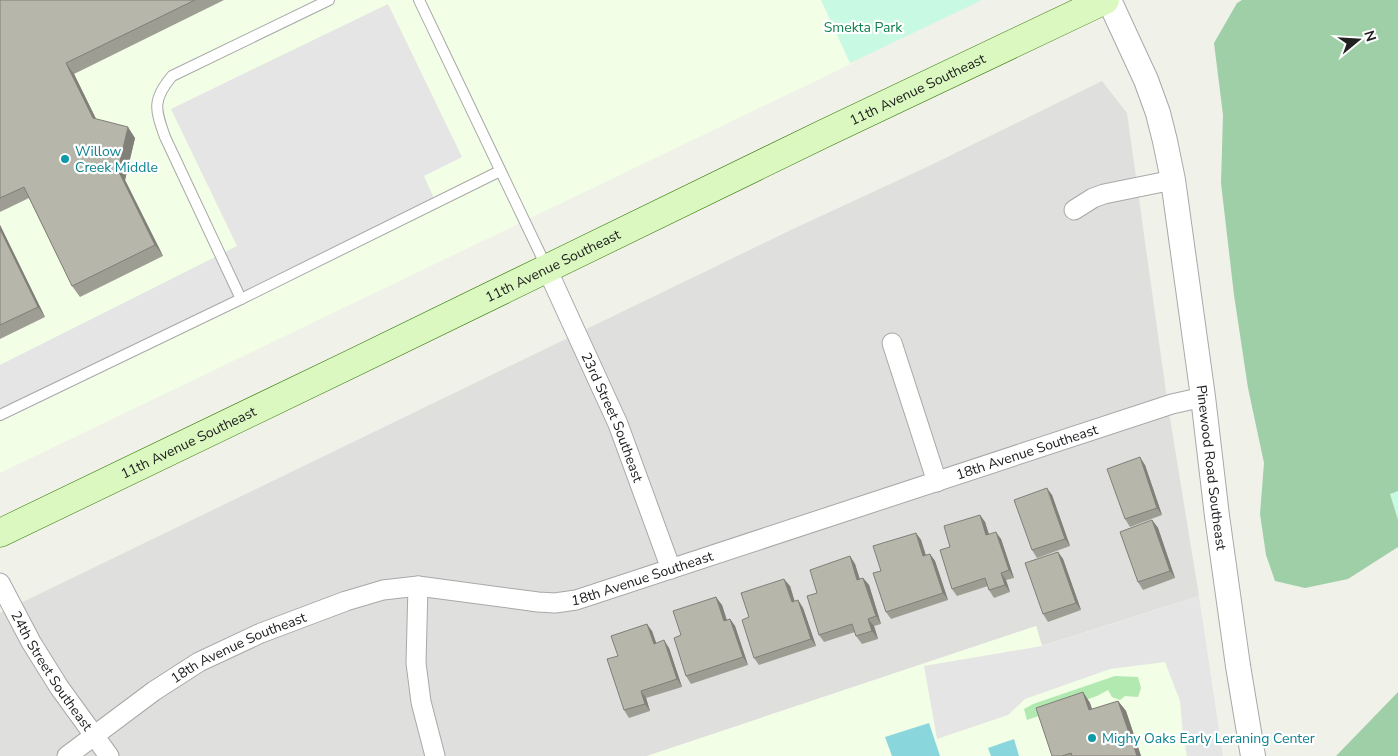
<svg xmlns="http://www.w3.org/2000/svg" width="1398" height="756" font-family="'Nunito Sans',sans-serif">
  <rect width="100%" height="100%" fill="#f0f1e9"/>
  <!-- residential -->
  <polygon fill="#dfdfde" points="1102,81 1127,113 1168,406 1199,596 1042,646 1036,626 647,756 0,756 0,613 793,229 929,166"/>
  <!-- education -->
  <g fill="#f2fee5">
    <polygon points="0,0 822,0 851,64 0,473"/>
    <polygon points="1199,596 1223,756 647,756 1036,626 1042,646"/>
  </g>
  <!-- grass -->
  <polygon fill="#b2e9b1" points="1115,676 1138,677 1141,688 1138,697 1125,696 1120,700 1112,697 1108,690 1097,696 1027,720 1024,709 1033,704"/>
  <!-- forest -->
  <g fill="#9fcfa7">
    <polygon points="1242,0 1398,0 1398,547 1348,579 1305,588 1275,581 1266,555 1260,514 1264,463 1248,388 1234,295 1221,183 1223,115 1214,43 1237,3"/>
    <polygon points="1398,692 1398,756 1336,756"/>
  </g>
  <!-- park -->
  <g fill="#c8f9e3">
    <polygon points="821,0 982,0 850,63"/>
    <polygon points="1398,491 1398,520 1390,494"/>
  </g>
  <!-- pitch -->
  <g fill="#8ad6dd">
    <polygon points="929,723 940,756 892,756 885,737"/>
    <polygon points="1014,739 1019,756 991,756 988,748"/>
  </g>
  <!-- parking -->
  <g fill="#e5e5e5">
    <polygon points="388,4 462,157 424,176 436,203 0,415 0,365 237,246 171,109"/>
    <polygon points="1199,596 1223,756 1187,756 1183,735 1180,701 1165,662 1110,669 1025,699 1008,715 937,739 924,666 1042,646"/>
  </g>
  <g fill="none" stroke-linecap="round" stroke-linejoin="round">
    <defs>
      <g id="service">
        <polyline points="419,0 547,268"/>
        <path d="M 241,299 L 165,137 C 155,109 152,100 172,76 L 329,0"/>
        <polyline points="0,415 241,299 500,171"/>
      </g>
      <g id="minor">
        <polyline points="1074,210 1093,198 1104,194 1173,180"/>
        <path id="s1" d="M 547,269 L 618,424 L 671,569"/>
        <polyline points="892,343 937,482"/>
        <path id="s2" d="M 0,583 L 31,642 L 59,687 L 109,756"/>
        <polyline points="418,586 416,663 421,702 435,756"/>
        <path id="s3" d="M 67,756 L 154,691 L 199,662 L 261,633 L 346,601 L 383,590 L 418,586 L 538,602 L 555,603 L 576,600 L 1172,404 L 1203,397"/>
      </g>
      <g id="tertiary">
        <path id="s4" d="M 1109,0 L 1146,80 L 1158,113 L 1165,141 L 1173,180 L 1203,397 L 1217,516 L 1238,666 L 1253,756"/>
      </g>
      <g id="secondary">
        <path id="s5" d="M 0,533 L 353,363 L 823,134 L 1105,0"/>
      </g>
    </defs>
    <!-- service casing -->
    <use href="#service" stroke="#a8a8a8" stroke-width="12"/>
    <!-- minor casing -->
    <use href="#minor" stroke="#a8a8a8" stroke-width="21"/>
    <!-- tertiary casing -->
    <use href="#tertiary" stroke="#a8a8a8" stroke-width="26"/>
    <!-- secondary casing -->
    <use href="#secondary" stroke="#387908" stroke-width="29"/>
    <!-- service -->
    <use href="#service" stroke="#fff" stroke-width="10"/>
    <!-- minor -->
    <use href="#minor" stroke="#fff" stroke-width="19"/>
    <!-- tertiary -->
    <use href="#tertiary" stroke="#fff" stroke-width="24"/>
    <!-- secondary -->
    <use href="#secondary" stroke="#dbf8c0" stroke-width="28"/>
  </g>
  <!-- wall -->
  <g fill="#9d9d93">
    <polygon points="0,0 224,0 74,74 96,119 135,138 125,180 163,256 80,297 72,286 29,198 0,212"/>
    <polygon points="0,225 45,317 0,339"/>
    <polygon points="1145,465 1162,515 1130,527 1125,519"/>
    <polygon points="1052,495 1070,546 1037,558 1032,550"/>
    <polygon points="980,515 985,522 989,534 1001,539 1014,578 1006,580 1010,592 994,598 989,590 988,586 957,596 952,589"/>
    <polygon points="1152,520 1158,528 1175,578 1143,590 1138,582"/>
    <polygon points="916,533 921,540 926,555 930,554 935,561 948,600 891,619 886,612"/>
    <polygon points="1058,552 1063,559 1081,610 1048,622 1043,614"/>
    <polygon points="850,556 855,564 860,579 863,578 869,585 881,624 874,626 878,639 862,644 856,636 855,632 824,642 819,635 817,593"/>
    <polygon points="790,586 795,602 798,600 803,608 816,646 759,665 754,658"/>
    <polygon points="722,605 727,620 730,619 735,626 748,665 691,684 686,676"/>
    <polygon points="652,631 656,643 669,648 682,687 646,698 650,711 629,718 624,710 618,656"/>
    <polygon points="1083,692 1090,703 1092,709 1118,701 1126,711 1141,756 1052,756"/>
  </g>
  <!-- shaded-wall -->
  <g fill="#807f78">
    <polygon points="66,63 74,74 101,129 93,118"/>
    <polygon points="128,127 135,138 125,180 163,256 155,245 118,170"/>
    <polygon points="0,225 45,317 38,307 0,229"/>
    <polygon points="1140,457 1145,465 1162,515 1157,508"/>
    <polygon points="1047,488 1052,495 1070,546 1065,539"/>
    <polygon points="980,515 985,522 991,542 986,535"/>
    <polygon points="1152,520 1158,528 1175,578 1170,571"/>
    <polygon points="996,532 1001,539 1014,578 1009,570"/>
    <polygon points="916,533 921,540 928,563 923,556"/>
    <polygon points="1058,552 1063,559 1081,610 1076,603"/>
    <polygon points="930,554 935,561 948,600 943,593"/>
    <polygon points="850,556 855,564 862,587 857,580"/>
    <polygon points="1001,573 1006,580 1010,592 1005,585"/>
    <polygon points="863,578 869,585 881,624 876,616"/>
    <polygon points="784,579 790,586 797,610 792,602"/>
    <polygon points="716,597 722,605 729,628 724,621"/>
    <polygon points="798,600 803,608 816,646 811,639"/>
    <polygon points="730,619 735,626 748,665 743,657"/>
    <polygon points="868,619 874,626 878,639 872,631"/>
    <polygon points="647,624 652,631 659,651 654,644"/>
    <polygon points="664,640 669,648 682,687 677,679"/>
    <polygon points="641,691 646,698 650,711 645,704"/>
    <polygon points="1083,692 1090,703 1096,721 1089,710"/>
    <polygon points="1118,701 1126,711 1141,756 1137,756"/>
  </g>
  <!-- building -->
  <g fill="#b7b6ab" stroke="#807f78">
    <polygon points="0,0 195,0 66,63 93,118 128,127 118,170 155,245 72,286 24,187 0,198"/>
    <polygon points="0,229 38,307 0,325"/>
    <polygon points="1140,457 1157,508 1125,519 1107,469"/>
    <polygon points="1047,488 1065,539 1032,550 1014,500"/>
    <polygon points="980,515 986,535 996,532 1009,570 1001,573 1005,585 989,590 985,578 952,589 940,550 950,547 944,526"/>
    <polygon points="1152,520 1170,571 1138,582 1120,532"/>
    <polygon points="916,533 923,556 930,554 943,593 886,612 873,573 881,571 873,546"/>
    <polygon points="1058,552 1076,603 1043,614 1025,563"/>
    <polygon points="850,556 857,580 863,578 876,616 868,619 872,631 856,636 852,624 819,635 807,596 817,593 810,570"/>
    <polygon points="784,579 792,602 798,600 811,639 754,658 742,620 749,617 741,593"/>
    <polygon points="716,597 724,621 730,619 743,657 686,676 674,638 681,635 673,611"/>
    <polygon points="647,624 654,644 664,640 677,679 641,691 645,704 624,710 607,659 618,656 611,636"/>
    <polygon points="1083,692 1089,710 1118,701 1137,756 1072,756 1071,753 1062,756 1052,756 1036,708"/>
  </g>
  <!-- markers -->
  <g fill="#0f9aa8" stroke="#fff" stroke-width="2">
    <circle cx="65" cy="159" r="5"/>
    <circle cx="1092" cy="738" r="5"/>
  </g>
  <g text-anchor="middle" stroke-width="4.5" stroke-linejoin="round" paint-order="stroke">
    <!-- park labels -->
    <g font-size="14" fill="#0f804e" stroke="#fff">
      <text x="863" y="32">Smekta Park</text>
    </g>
    <!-- street labels -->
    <g font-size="14" fill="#212121" stroke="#fff">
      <text dy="5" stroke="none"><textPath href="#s5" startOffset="1019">11th Avenue Southeast</textPath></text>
      <text dy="5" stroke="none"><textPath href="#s5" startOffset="614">11th Avenue Southeast</textPath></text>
      <text dy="5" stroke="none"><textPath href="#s1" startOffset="162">23rd Street Southeast</textPath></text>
      <text dy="5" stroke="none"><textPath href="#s5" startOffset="209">11th Avenue Southeast</textPath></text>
      <text dy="5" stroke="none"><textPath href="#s3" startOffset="1029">18th Avenue Southeast</textPath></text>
      <text dy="5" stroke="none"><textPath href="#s4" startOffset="482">Pinewood Road Southeast</textPath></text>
      <text dy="5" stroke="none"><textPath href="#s3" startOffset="624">18th Avenue Southeast</textPath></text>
      <text dy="5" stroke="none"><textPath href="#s3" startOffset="204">18th Avenue Southeast</textPath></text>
      <text dy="5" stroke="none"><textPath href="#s2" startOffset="102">24th Street Southeast</textPath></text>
    </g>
    <!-- culture labels -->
    <g font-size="14" fill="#0d838f" stroke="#fff" text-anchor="start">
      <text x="75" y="156">Willow<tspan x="75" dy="16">Creek Middle</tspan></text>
      <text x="1102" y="743">Mighy Oaks Early Leraning Center</text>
    </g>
  </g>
  <!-- north arrow -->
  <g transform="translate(1358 40) rotate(72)" stroke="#ffffff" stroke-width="4" paint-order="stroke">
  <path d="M0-4L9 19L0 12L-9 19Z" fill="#212121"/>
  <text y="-8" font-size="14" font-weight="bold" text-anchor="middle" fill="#212121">N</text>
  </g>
</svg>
